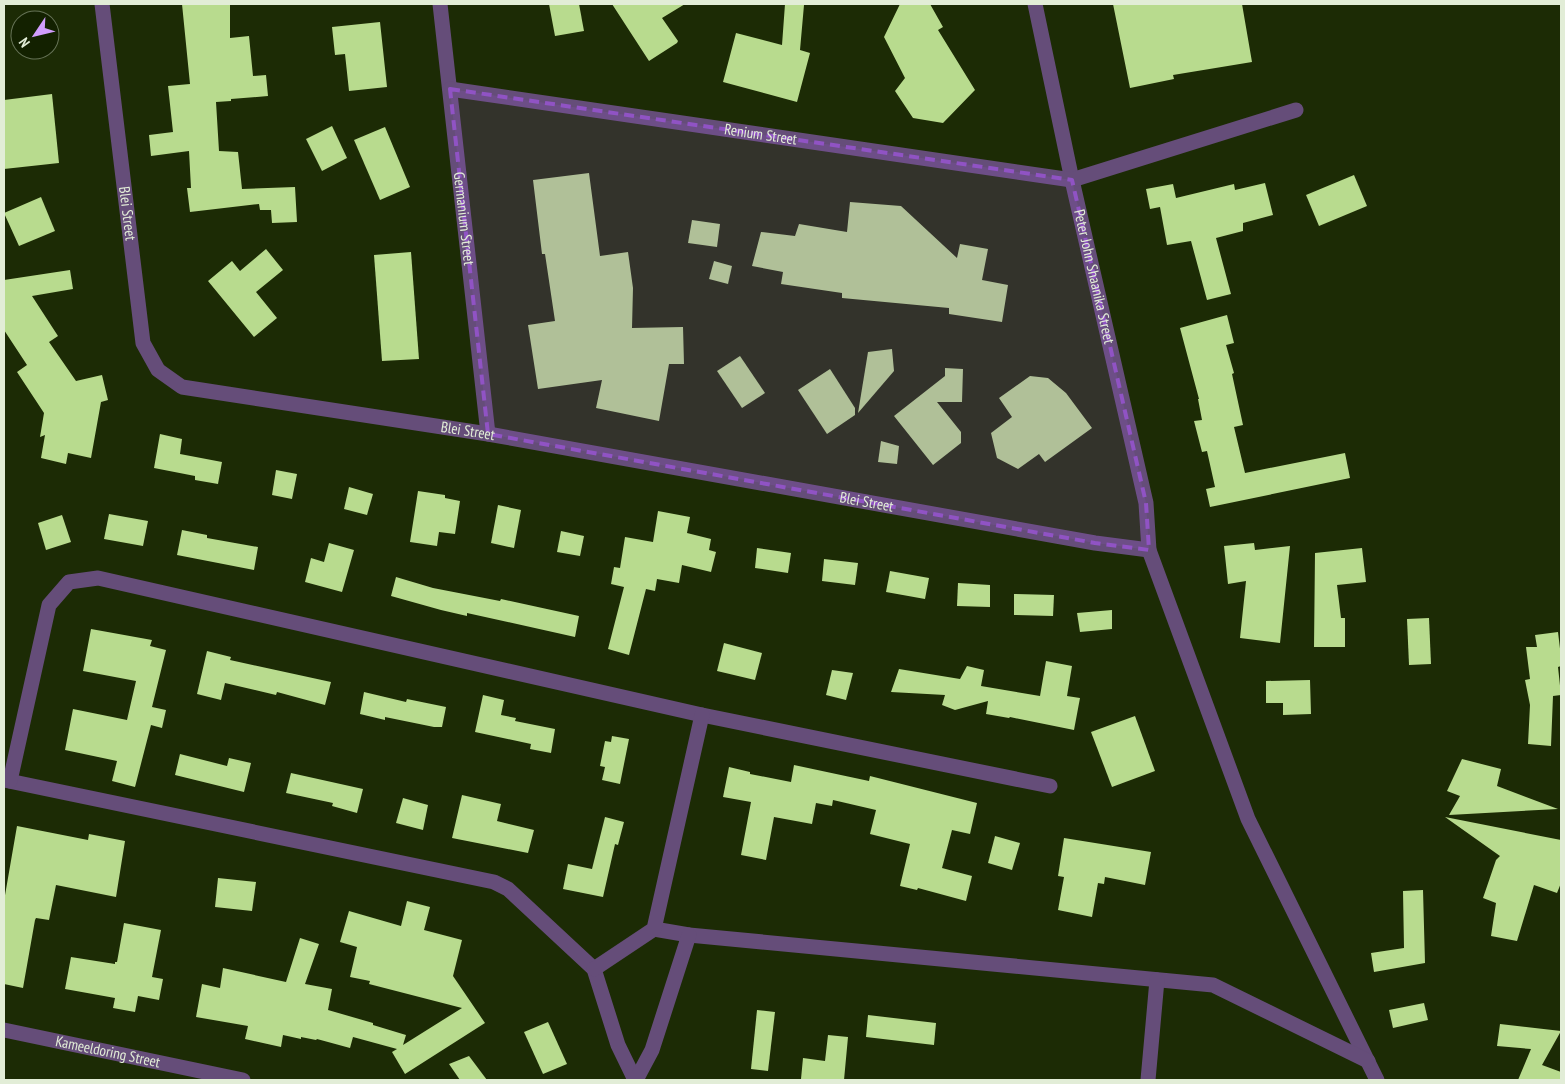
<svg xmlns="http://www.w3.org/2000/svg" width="1565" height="1084" font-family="'PT Sans Narrow',sans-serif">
  <rect width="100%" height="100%" fill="#1c2b05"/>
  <!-- building -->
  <g fill="#b8db8e">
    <polygon points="182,4 230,4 230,38 249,36 253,76 266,75 268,96 231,99 231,101 216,102 219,151 238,152 242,189 295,187 297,222 272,223 271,210 260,210 259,204 190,212 187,188 191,188 189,151 151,156 149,135 173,132 168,86 190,84"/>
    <polygon points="549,4 579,4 584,31 555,36"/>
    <polygon points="612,4 685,4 662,18 678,41 677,43 649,61"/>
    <polygon points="785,4 804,5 800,50 810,53 797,102 723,82 736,33 782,45"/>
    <polygon points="900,4 930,4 943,27 938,30 975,90 943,123 913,118 895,91 905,78 884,37"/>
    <polygon points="1113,4 1242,4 1252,62 1173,75 1174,79 1130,88"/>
    <polygon points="380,22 387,87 349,91 345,54 335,55 332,27"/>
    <polygon points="52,94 59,163 4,169 4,100"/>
    <polygon points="332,126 347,158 322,171 306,139"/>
    <polygon points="385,127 410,187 380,200 354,140"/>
    <polygon points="589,173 600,256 628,252 633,288 632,328 683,327 684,364 669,364 659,421 596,408 602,380 538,389 528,325 555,321 545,254 542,254 533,180"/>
    <polygon points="1354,175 1367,206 1319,226 1306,195"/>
    <polygon points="1265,183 1273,215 1243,223 1243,231 1216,238 1231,294 1207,300 1191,241 1167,245 1160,207 1150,209 1146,189 1173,184 1176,198 1234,184 1235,190"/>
    <polygon points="41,197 55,231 19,246 4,213"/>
    <polygon points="850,202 901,206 957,258 960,244 988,249 982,280 1008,285 1002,322 949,314 949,308 842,298 842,293 781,284 783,272 752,266 761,232 795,236 799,224 847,232"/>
    <polygon points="692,220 720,224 717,247 688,243"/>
    <polygon points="266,249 283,270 256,292 277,318 254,337 208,281 232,261 240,271"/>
    <polygon points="411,252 419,359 382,361 374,255"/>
    <polygon points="714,261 732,266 728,284 709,279"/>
    <polygon points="70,270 73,289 32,296 58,336 49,342 76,381 102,375 108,400 101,402 91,458 68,453 66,464 41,458 45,435 40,437 44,413 17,372 27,365 4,330 4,280"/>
    <polygon points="1227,315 1234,343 1226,345 1234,373 1232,374 1243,425 1234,427 1245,473 1345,453 1350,478 1210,507 1206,489 1215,487 1207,451 1202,452 1194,421 1202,420 1198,399 1199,399 1180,328"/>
    <polygon points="892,349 894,371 858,413 868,352"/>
    <polygon points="740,356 765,393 742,408 717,371"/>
    <polygon points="945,368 963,369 962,402 937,402 961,432 961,443 933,465 894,416 945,376"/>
    <polygon points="830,369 855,408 855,415 827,434 798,390"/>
    <polygon points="1030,376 1048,378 1066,393 1092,428 1045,462 1039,454 1018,469 997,458 991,433 1012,417 999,398"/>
    <polygon points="160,434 182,439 180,454 222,462 218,484 195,480 195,476 154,468"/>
    <polygon points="881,441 899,446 897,464 878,462"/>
    <polygon points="276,470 297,474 292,499 272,495"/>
    <polygon points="349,487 373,494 367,515 344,509"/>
    <polygon points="418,491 445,495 445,498 460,501 455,534 439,532 437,546 410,542"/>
    <polygon points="498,505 521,510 514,548 491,543"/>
    <polygon points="658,511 690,517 687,533 711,539 709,550 716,552 711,572 682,565 679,583 657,579 655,591 646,589 629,655 608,649 624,587 611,584 614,567 620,568 625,537 653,542"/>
    <polygon points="109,514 148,521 143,546 104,539"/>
    <polygon points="62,515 71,542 46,550 38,523"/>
    <polygon points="182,530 207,535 207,538 258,547 254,570 177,555"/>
    <polygon points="561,531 584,536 580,556 557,552"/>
    <polygon points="329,543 354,550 342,592 305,582 311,558 324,562"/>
    <polygon points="1254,543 1255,550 1290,546 1280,643 1240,638 1246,581 1228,584 1224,546"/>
    <polygon points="757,548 791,553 788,573 755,568"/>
    <polygon points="1362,548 1366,582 1337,585 1341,618 1345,618 1345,647 1314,647 1315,553"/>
    <polygon points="824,559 858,563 855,585 822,581"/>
    <polygon points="890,571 929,578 925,599 886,592"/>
    <polygon points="396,577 433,588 500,601 501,599 579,616 575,637 467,613 467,616 441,610 391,596"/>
    <polygon points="958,583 990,585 990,607 957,606"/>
    <polygon points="1014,594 1054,595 1053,616 1014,615"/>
    <polygon points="1112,610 1112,629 1080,632 1077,613"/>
    <polygon points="1429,618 1431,664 1409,665 1407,619"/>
    <polygon points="91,629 152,640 150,646 166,650 152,707 166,710 162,728 151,725 135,787 112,781 117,761 65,750 73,709 127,720 136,681 83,671"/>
    <polygon points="1558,632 1561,657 1561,666 1558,667 1561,695 1553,696 1551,746 1528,744 1530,705 1525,680 1530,679 1526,647 1537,647 1535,635"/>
    <polygon points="724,643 762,653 755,680 717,671"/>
    <polygon points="207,651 231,657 230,660 331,682 325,705 277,692 276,695 225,683 221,700 197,694"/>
    <polygon points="1046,661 1072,666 1067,696 1080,698 1074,730 1010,717 1009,718 986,714 988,701 955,710 942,705 945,695 891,692 899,669 960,679 967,666 984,670 981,686 1040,696"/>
    <polygon points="832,670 853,673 846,700 826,695"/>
    <polygon points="1310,680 1311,714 1283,715 1283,703 1266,703 1266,681"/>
    <polygon points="364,692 406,702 407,699 446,707 442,727 434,727 385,717 385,720 360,714"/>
    <polygon points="483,695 504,700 501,715 516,718 515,721 555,729 551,753 530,749 531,744 475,732"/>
    <polygon points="1135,716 1155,771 1112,787 1091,732"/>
    <polygon points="612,736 629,739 620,784 602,780 605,767 600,766 605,741 611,742"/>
    <polygon points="180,754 227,766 229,758 251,763 244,792 175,775"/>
    <polygon points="1462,759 1501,769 1497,786 1558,809 1449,815 1460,796 1447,791"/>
    <polygon points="794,765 869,781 870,776 977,803 970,834 952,830 942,868 972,876 966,901 918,888 917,890 900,886 910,844 870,834 876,810 833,800 832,806 816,803 812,824 774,817 766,860 741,855 751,802 723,797 729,767 750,772 750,774 791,782"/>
    <polygon points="291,773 363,789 357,813 332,806 333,803 286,793"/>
    <polygon points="462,795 501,804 497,821 534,830 528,853 452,838"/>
    <polygon points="403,798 428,805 423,830 396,823"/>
    <polygon points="605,817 624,822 618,845 615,844 603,897 563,889 568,864 592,869"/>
    <polygon points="1445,817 1561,840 1561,883 1557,893 1534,885 1517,941 1491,936 1496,903 1483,898 1496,860 1500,856"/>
    <polygon points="17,826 88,840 89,834 125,841 116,897 56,885 49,920 36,918 35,920 23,988 4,984 4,901"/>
    <polygon points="995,836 1020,843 1012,870 988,863"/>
    <polygon points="1064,838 1151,852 1145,885 1105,877 1104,884 1098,883 1092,917 1058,910 1064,877 1058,876"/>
    <polygon points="218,878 256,882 252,911 215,907"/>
    <polygon points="1423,890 1425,963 1374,972 1371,953 1404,948 1403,891"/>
    <polygon points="407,901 430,907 424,930 462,940 453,976 485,1023 405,1074 392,1052 397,1049 353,1037 350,1048 317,1039 316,1040 301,1037 301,1039 283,1035 281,1047 245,1039 248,1026 196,1017 202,984 220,988 223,968 286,982 300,938 319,944 305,984 332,989 328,1010 373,1023 373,1025 406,1035 403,1045 462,1008 369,984 370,981 350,977 357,947 340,942 349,911 401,926"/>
    <polygon points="124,923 161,930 152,977 163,979 159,1000 138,996 135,1012 113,1008 115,998 65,989 71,957 115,964 115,962 117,962"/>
    <polygon points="1424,1003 1428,1020 1393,1028 1389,1010"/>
    <polygon points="757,1010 775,1012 768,1071 751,1069"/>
    <polygon points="868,1015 936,1023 934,1045 866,1037"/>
    <polygon points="548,1022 567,1064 543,1074 524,1032"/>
    <polygon points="1500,1024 1561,1031 1542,1065 1561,1072 1561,1080 1518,1080 1531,1049 1497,1046"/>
    <polygon points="828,1035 848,1037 844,1080 801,1079 803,1058 825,1061"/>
    <polygon points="469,1056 487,1080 460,1080 449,1064"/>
  </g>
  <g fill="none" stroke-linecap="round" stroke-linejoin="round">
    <!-- minor -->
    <g stroke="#654d79" stroke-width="15">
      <path id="s1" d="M 102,4 L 143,343 L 158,370 L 182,387 L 488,434 L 1095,543 L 1149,550"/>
      <path id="s2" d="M 440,4 L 488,434"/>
      <path id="s3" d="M 1035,4 L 1072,180 L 1146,503 L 1149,550 L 1248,819 L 1377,1080"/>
      <path id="s4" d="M 450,89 L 1072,180 L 1296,110"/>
      <polyline points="4,780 494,882 508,889 594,969 618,1045 635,1080"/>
      <polyline points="10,781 49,605 69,582 98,578 702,715 1050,786"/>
      <polyline points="654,929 689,935 1213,985 1368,1061"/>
      <polyline points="594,969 654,929 702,715"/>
      <path id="s5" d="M 4,1030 L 243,1080"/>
      <polyline points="636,1080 652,1050 689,935"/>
      <polyline points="1148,1080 1157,980"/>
    </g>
  </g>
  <!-- marked area -->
  <path fill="#9053c4" fill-opacity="0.2" stroke="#9053c4" stroke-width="4" stroke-dasharray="10 6" stroke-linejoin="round" d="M 450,89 L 1072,180 L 1146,503 L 1149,550 L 1095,543 L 488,434 Z"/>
  <g text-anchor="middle" stroke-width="5" stroke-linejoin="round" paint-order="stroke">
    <!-- street labels -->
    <g font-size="15" fill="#e2edd7" stroke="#132100">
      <text dy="5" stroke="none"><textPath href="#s4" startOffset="314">Renium Street</textPath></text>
      <text dy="5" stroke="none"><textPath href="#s1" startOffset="211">Blei Street</textPath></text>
      <text dy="5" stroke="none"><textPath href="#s2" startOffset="216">Germanium Street</textPath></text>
      <text dy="5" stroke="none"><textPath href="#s3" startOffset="279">Peter John Shaanika Street</textPath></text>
      <text dy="5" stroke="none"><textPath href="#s1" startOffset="691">Blei Street</textPath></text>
      <text dy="5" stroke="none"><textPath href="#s1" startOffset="1096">Blei Street</textPath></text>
      <text dy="5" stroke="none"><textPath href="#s5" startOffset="106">Kameeldoring Street</textPath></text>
    </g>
  </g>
  <!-- border -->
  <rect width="1565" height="1084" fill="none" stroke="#e2edd7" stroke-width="10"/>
  <!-- north arrow -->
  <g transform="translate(35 35) rotate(235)"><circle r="24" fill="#132100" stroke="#667356"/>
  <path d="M0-4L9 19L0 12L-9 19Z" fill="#d19dfd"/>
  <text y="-8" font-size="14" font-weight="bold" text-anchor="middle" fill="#e2edd7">N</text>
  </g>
</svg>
